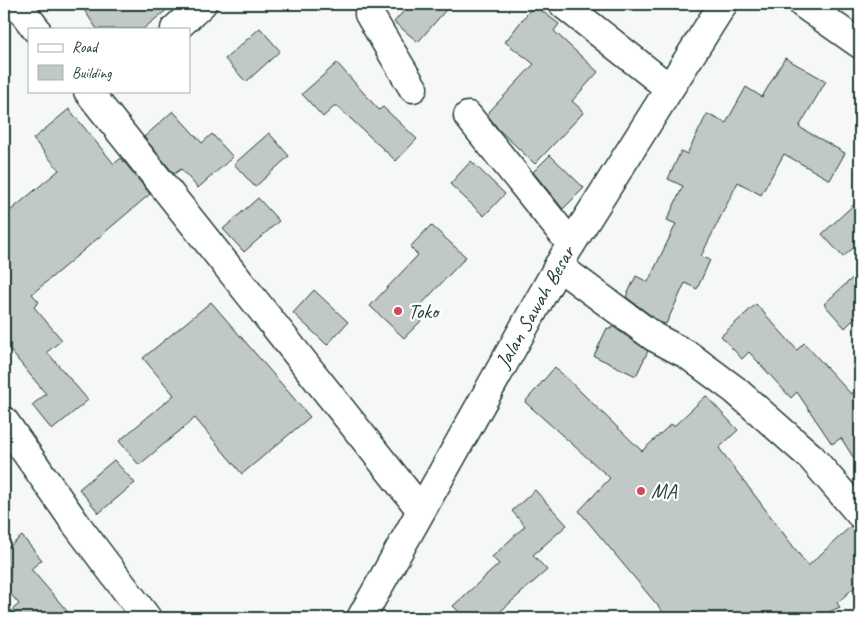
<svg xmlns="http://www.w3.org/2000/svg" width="864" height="622" font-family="Caveat,sans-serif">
  <rect width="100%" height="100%" fill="#f6f7f7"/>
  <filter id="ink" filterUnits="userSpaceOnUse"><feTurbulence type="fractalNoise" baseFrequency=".02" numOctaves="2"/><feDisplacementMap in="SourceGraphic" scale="10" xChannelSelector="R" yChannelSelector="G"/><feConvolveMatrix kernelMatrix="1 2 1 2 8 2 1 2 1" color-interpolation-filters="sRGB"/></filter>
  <g filter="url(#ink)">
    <!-- building -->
    <g fill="#c0c9c6" stroke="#1f3d34">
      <polygon points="80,4 174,4 143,29 97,29"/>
      <polygon points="410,4 451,4 418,42 394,22"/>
      <polygon points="534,5 559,24 554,31 598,72 572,101 584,112 535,164 499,130 487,114 534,64 505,42"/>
      <polygon points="260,28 280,51 246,82 225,59"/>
      <polygon points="785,58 826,81 799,127 845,153 830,180 784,154 761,195 738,182 701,256 710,260 697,289 685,283 666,324 661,323 626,297 636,276 648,282 676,224 667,220 683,186 668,179 681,151 687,154 707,114 726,123 746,87 762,97"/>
      <polygon points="337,63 379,110 383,107 417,139 396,161 336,105 323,117 302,94"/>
      <polygon points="69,109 114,164 121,158 150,194 32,294 39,302 34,307 62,340 47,352 88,400 52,430 32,405 46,394 4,343 4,216 59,170 33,139"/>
      <polygon points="173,111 202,143 212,134 233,157 198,188 181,169 174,174 144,137"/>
      <polygon points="269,133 289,156 255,187 234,164"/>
      <polygon points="550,155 584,188 563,209 533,172"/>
      <polygon points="471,161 505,194 484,216 450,184"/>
      <polygon points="258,198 279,221 244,252 223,229"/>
      <polygon points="860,199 860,242 843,257 822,234"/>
      <polygon points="431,225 466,257 418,308 426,316 404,338 370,306 418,255 410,247"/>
      <polygon points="860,271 860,313 845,328 824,304"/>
      <polygon points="314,290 348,322 327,345 293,313"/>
      <polygon points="211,302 310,417 242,474 195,418 139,465 119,441 174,395 143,358"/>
      <polygon points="756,304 797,350 804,343 851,394 860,388 860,468 841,438 832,444 797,392 791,398 749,352 742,359 721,336"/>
      <polygon points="612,326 648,351 636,376 594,356 607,328 611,329"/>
      <polygon points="555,367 642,451 671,424 674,426 706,396 738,430 719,448 808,566 851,526 855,529 860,529 860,582 837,603 840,607 816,618 668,618 579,511 610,478 525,402"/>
      <polygon points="114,460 135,483 99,513 79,489"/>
      <polygon points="535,490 567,525 533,555 547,570 493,618 465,618 453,606 499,564 492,557 525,526 512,511"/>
      <polygon points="22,536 42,560 31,569 73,618 4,618 4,617 19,604 4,586 4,551"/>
    </g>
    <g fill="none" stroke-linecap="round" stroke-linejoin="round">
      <defs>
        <g id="minor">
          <polyline points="17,4 36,29"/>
          <polyline points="563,4 669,88"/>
          <polyline points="803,4 860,44"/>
          <polyline points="369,14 413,88"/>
          <polyline points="175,29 202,4"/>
          <polyline points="88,91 421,510"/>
          <polyline points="468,116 571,244"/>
          <polyline points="558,266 654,337 688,355 735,390 811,457 860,514"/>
          <polyline points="4,421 76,524 147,618"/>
        </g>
        <polyline id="major" points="361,618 568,249 723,4"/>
      </defs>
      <!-- minor casing -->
      <use href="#minor" stroke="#1f3d34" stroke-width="31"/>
      <!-- major casing -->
      <use href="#major" stroke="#1f3d34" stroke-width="31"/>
      <!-- minor -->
      <use href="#minor" stroke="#fff" stroke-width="28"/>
      <!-- major -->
      <use href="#major" stroke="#fff" stroke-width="28"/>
    </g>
  </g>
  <!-- markers -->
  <g fill="#d1495b" stroke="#fff" stroke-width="2">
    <circle cx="398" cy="311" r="5"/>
    <circle cx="641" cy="491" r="5"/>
  </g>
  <g text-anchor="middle" stroke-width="4.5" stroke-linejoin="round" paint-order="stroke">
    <!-- street labels -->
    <g font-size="21" fill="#1f3d34" stroke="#fff">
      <text transform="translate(535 307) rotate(-60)" y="7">Jalan Sawah Besar</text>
    </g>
    <!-- poi labels -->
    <g font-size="21" fill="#1f3d34" stroke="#fff" text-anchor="start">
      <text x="408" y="318">Toko</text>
      <text x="651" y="498">MA</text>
    </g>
  </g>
  <!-- margin -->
  <rect width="864" height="622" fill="none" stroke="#fff" stroke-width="20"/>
  <rect x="10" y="10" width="844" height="602" fill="none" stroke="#1f3d34" stroke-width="2" filter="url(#ink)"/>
  <!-- legend -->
  <rect x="28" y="28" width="162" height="65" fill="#ffffff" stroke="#a5b1ae"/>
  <rect x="38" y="44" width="25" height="8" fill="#ffffff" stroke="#a5b1ae"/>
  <text x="72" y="52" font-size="15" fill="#1f3d34">Road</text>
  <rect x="38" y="65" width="25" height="15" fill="#c0c9c6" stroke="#a5b1ae"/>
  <text x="72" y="78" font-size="15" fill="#1f3d34">Building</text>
</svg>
